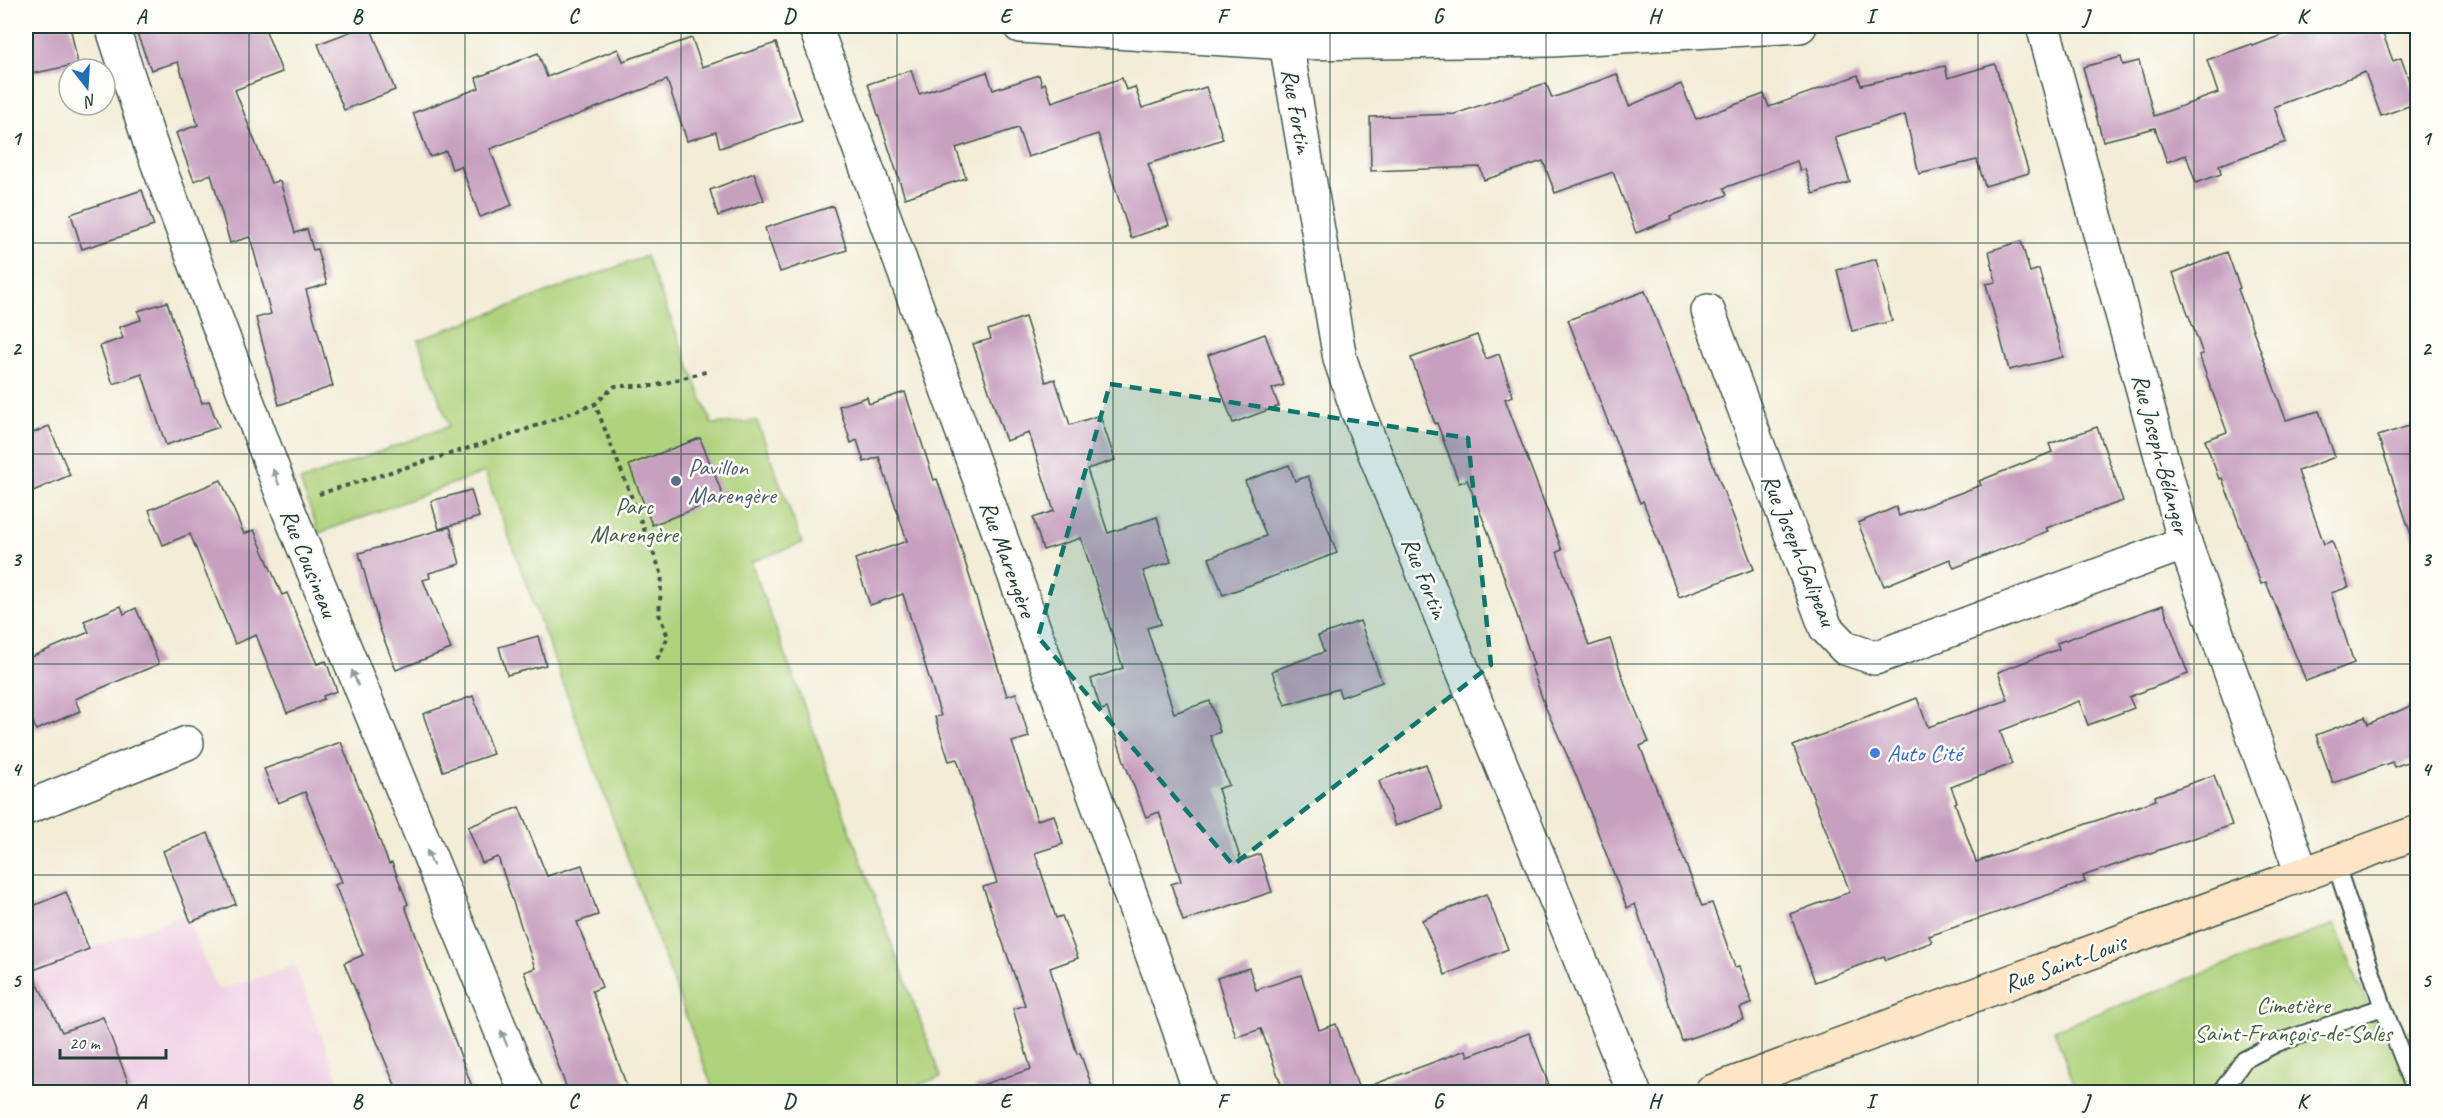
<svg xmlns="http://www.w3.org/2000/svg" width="2443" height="1118" font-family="Caveat,sans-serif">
  <rect width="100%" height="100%" fill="#fdfcf7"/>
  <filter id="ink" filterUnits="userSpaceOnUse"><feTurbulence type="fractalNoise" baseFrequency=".0167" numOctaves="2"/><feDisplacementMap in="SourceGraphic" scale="12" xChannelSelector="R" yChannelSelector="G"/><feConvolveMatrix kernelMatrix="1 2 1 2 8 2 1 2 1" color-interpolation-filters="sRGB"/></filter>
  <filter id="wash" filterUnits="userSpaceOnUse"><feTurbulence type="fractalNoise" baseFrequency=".008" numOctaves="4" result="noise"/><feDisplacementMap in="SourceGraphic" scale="24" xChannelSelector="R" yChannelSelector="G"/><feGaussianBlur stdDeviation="1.35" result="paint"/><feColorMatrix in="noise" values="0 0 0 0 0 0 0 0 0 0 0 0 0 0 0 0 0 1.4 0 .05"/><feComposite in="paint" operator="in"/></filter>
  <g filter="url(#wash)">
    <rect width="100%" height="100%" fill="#f3edd7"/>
    <!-- built -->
    <polygon fill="#f0d0e5" points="185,915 218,990 295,966 343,1092 26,1092 26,970"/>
    <!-- green -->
    <g fill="#afd27b" stroke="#678858" stroke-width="1.5">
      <polygon points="646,256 712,424 757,421 802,543 751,562 941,1077 898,1092 714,1092 485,472 319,533 300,481 449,426 418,340"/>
      <polygon points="2335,924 2382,1041 2417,1028 2417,1092 2077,1092 2054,1030"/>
    </g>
    <g id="blocks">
      <!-- building -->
      <g fill="#c7a0c0">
        <polygon points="26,26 70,26 78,64 26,75"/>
        <polygon points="134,26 264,26 282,72 235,90 271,183 280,181 295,233 307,229 313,250 317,249 327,284 306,290 333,386 279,405 256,318 271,314 250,237 230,243 211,174 194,181 176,133 198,125 178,62 151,70"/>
        <polygon points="365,26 370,26 395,90 344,110 318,44"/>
        <polygon points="2306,26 2380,26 2393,61 2401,58 2417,103 2381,116 2365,72 2274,107 2286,142 2219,165 2221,174 2196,183 2186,155 2167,162 2155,128 2103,141 2083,67 2121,57 2123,65 2139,61 2154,116 2218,93 2207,60 2252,44 2253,46"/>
        <polygon points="692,38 702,67 776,43 802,120 720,148 716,132 687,141 667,80 490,149 512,205 480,217 461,166 452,169 446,151 430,157 413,113 479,88 476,78 538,53 547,77 618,49 623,61"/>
        <polygon points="1995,64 2029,173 1985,186 1977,160 1919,174 1905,115 1835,137 1850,182 1813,194 1805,169 1800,171 1797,161 1724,188 1727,195 1670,216 1671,219 1636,233 1613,172 1555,193 1543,161 1484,180 1480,167 1371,171 1370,117 1455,114 1546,83 1552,98 1617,74 1629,106 1681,84 1696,119 1764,94 1769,107 1858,75 1861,85 1945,66 1948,78"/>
        <polygon points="911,70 919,94 987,72 993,90 1039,75 1042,85 1045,83 1052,102 1122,78 1126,90 1135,87 1142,108 1206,87 1223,139 1148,164 1169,225 1131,238 1098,134 1028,157 1018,128 956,148 966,178 905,198 868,84"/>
        <polygon points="754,173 764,200 718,216 710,190"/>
        <polygon points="142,190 154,226 82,249 71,214"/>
        <polygon points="833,206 847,250 780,272 765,228"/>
        <polygon points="2021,241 2030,272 2039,269 2063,357 2009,370 1986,284 1996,282 1989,251"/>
        <polygon points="2227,252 2240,288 2238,289 2286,420 2319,411 2335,457 2298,471 2324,544 2332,541 2349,587 2331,593 2354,663 2306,681 2266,582 2261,584 2222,478 2219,479 2205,440 2227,432 2199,355 2203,354 2173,273"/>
        <polygon points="1876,259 1892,321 1852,331 1837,270"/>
        <polygon points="1645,291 1754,569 1679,597 1643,501 1640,503 1568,320"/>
        <polygon points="167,302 202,403 209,401 219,427 166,445 142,374 113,384 100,346 123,338 119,327 141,320 138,311"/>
        <polygon points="1025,317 1046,382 1055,379 1070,425 1100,415 1115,460 1087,469 1108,533 1157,517 1171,562 1143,571 1161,624 1147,628 1174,713 1210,701 1220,732 1210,736 1229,785 1218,789 1241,861 1260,854 1272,892 1183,921 1171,884 1181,881 1159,812 1146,817 1125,764 1107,708 1101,710 1091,679 1123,668 1081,538 1043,550 1033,518 1054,511 1029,433 1006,441 973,344 991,339 988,330"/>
        <polygon points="1265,334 1284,385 1272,389 1279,406 1233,423 1208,355"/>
        <polygon points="1477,335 1486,359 1499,354 1513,396 1505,399 1562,550 1557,552 1589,646 1610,639 1626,687 1649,742 1640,746 1702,906 1712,903 1735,967 1739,966 1752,1003 1740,1008 1744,1019 1682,1041 1635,904 1627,908 1575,773 1545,706 1531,666 1534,665 1491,539 1467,480 1459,483 1437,423 1435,424 1411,358"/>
        <polygon points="905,392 934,480 937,479 956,533 1007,696 1016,693 1029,737 1012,742 1037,820 1054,815 1063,844 1035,853 1056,918 1062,916 1078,958 1050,968 1077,1054 1080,1053 1094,1092 976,1092 975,1087 1031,1069 1013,1009 1025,1005 983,887 997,883 957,759 949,761 935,717 941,716 903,594 870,605 855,559 907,541 879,457 864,462 857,440 851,443 839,406 867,397 869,404"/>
        <polygon points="2418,423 2418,537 2412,538 2378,436"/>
        <polygon points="49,426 70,475 26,494 26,436"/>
        <polygon points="2097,427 2123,501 2046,528 2048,531 1954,568 1950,559 1884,586 1858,523 1896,507 1899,516 1981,485 1979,481 2052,452 2049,444"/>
        <polygon points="700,438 724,498 652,525 629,465"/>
        <polygon points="1289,465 1295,481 1308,476 1337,553 1223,595 1209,558 1266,536 1245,481"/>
        <polygon points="221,480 244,534 254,530 282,595 287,593 317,664 326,661 337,691 323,696 324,699 287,713 256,635 235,644 190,534 163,545 149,510"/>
        <polygon points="471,490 479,517 439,529 431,501"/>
        <polygon points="450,527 460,564 429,573 430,578 423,580 451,649 396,670 380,629 359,553"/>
        <polygon points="2163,605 2188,674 2129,697 2134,708 2088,725 2079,701 2000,731 2012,764 1951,787 1957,802 1955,803 1976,862 2156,800 2155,796 2214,775 2232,825 2083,876 2085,882 1929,936 1932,942 1886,960 1884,956 1815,982 1790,914 1850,892 1793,746 1917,698 1928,727 2008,700 1998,672 2059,649 2057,643"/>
        <polygon points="121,606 124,614 136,608 159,664 75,699 80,711 36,730 26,704 26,659 89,632 84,621"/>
        <polygon points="1360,621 1382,682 1341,697 1338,689 1285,705 1272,671 1324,652 1318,636"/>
        <polygon points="538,636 546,665 507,675 499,647"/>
        <polygon points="473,696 493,754 443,771 423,714"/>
        <polygon points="2418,703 2418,758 2394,767 2392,762 2333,783 2316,735 2365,717 2368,724"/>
        <polygon points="341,742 389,864 392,863 408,904 405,906 474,1092 398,1092 344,963 363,955 335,885 342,882 305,792 278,803 264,769"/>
        <polygon points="1426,764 1442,809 1395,826 1379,781"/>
        <polygon points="519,807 547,876 582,865 598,915 577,922 602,987 592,991 629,1092 568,1092 524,972 535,968 498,857 482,863 468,827"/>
        <polygon points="208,833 236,904 191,922 163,851"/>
        <polygon points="66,892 89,949 31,971 62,1032 103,1017 132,1092 26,1092 26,909"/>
        <polygon points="1486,894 1508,949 1445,975 1422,920"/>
        <polygon points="1249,968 1256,990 1301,975 1319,1030 1336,1024 1360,1092 1359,1090 1466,1050 1468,1056 1529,1033 1549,1085 1528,1092 1284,1092 1261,1029 1236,1037 1217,978"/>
      </g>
    </g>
  </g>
  <g filter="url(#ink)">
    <use href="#blocks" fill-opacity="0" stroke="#3f574c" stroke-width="1.5"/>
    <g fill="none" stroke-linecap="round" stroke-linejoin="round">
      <defs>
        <g id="service">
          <polyline points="2335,862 2383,1007 2416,1092"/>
          <polyline points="2221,1092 2244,1060 2277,1043 2383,1007"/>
        </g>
        <g id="minor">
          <polyline points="112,26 150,143 286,504 526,1092"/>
          <polyline points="815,26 1176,1020 1200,1092"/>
          <polyline points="1020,26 1286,43 1551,40 1800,26"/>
          <polyline points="2043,26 2185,543 2302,874"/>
          <polyline points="1286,43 1340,359 1358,412 1634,1092"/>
          <polyline points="1708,311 1826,628 1845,648 1875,658 2185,543"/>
          <polyline points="26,808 187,743"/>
        </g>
        <polyline id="secondary" points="1711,1092 2418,832"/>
      </defs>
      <!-- service casing -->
      <use href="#service" stroke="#3f574c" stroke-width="20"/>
      <!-- minor casing -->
      <use href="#minor" stroke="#3f574c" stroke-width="36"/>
      <!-- secondary casing -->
      <use href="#secondary" stroke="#3f574c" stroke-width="36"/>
      <!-- path -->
      <g stroke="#3f574c" stroke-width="4" stroke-dasharray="4.5 4.5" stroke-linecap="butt">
        <polyline points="319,494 511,435 595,404"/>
        <polyline points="657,659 668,637 659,614 662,575 595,404 615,386 654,386 709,371"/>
      </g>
      <!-- service -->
      <use href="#service" stroke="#fff" stroke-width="16"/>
      <!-- minor -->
      <use href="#minor" stroke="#fff" stroke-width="33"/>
      <!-- secondary -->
      <use href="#secondary" stroke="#fee5c5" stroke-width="33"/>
    </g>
    <!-- one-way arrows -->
    <defs><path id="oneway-solid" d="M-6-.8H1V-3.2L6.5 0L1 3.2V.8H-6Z" transform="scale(1.5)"/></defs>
    <g fill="#8f9e9a">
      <use href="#oneway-solid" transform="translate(276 477) rotate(-111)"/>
      <use href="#oneway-solid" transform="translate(355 678) rotate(-112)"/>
      <use href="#oneway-solid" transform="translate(430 858) rotate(-112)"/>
      <use href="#oneway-solid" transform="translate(504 1038) rotate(-112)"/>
    </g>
  </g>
  <!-- marked area -->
  <path fill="#0f766e" fill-opacity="0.2" stroke="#0f766e" stroke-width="4.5" stroke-dasharray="12 8" stroke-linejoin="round" d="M 1110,384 L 1468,438 L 1491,665 L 1233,865 L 1038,637 Z"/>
  <!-- grid -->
  <path fill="none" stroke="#1f3d34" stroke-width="1.5" stroke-opacity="0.55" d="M 249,26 L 249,1092M 465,26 L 465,1092M 681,26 L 681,1092M 897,26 L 897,1092M 1113,26 L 1113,1092M 1330,26 L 1330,1092M 1546,26 L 1546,1092M 1762,26 L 1762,1092M 1978,26 L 1978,1092M 2194,26 L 2194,1092M 26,243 L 2418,243M 26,454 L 2418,454M 26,664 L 2418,664M 26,875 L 2418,875"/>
  <!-- markers -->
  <circle fill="#5c6f8a" stroke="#fdfcf7" stroke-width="2" cx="676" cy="481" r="6"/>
  <circle fill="#3f7fe0" stroke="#fdfcf7" stroke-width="2" cx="1875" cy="753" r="6"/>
  <g text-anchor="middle" stroke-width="5" stroke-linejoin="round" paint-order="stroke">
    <!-- street labels -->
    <g font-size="24" fill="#1f3d34" stroke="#fdfcf7">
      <text transform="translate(1297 111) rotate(80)" y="8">Rue Fortin</text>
      <text transform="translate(2161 454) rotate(75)" y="8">Rue Joseph-Bélanger</text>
      <text transform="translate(1799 550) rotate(68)" y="8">Rue Joseph-Galipeau</text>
      <text transform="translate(1008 559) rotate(70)" y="8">Rue Marengère</text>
      <text transform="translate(309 563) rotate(68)" y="8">Rue Cousineau</text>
      <text transform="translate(1425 578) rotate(68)" y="8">Rue Fortin</text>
      <text transform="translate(2065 963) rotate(-20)" y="8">Rue Saint-Louis</text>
    </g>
    <!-- service labels -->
    <g font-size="24" fill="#4e5e75" stroke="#fdfcf7" text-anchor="start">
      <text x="688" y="475">Pavillon<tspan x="688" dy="28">Marengère</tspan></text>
    </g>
    <!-- park labels -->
    <g font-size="24" fill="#436246" stroke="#fdfcf7">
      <text x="634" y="514">Parc<tspan x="634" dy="28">Marengère</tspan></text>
      <text x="2293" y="1013">Cimetière<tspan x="2293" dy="28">Saint-François-de-Sales</tspan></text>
    </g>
    <!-- shop labels -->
    <g font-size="24" fill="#366cbe" stroke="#fdfcf7" text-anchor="start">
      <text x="1887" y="761">Auto Cité</text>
    </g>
  </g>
  <!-- margin -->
  <rect width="2443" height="1118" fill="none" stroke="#fdfcf7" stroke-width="66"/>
  <!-- north arrow -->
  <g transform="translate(87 87) rotate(163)"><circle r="28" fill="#fdfcf7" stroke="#a4b0a9" stroke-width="1.5"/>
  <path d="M0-4.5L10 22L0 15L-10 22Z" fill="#1f6fb2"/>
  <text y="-9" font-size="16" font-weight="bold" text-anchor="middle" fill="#1f3d34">N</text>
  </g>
  <!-- scale -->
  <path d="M60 1049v9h106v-9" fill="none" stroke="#1f3d34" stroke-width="3"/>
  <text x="69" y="1049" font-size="18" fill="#1f3d34" stroke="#fdfcf7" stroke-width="4.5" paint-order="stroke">20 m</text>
  <rect x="33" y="33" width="2377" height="1052" fill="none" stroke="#1f3d34" stroke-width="2"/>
  <g font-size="20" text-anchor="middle" font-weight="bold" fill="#1f3d34">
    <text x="141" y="23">A</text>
    <text x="357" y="23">B</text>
    <text x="573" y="23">C</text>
    <text x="789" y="23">D</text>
    <text x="1005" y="23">E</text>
    <text x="1222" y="23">F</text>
    <text x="1438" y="23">G</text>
    <text x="1654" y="23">H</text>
    <text x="1870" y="23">I</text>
    <text x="2086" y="23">J</text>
    <text x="2302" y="23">K</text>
    <text x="16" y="145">1</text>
    <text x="2426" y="145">1</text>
    <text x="16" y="355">2</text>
    <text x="2426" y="355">2</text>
    <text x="16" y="566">3</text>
    <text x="2426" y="566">3</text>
    <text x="16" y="776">4</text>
    <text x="2426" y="776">4</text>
    <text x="16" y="987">5</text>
    <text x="2426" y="987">5</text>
    <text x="141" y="1108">A</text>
    <text x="357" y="1108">B</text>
    <text x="573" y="1108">C</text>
    <text x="789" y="1108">D</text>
    <text x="1005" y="1108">E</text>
    <text x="1222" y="1108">F</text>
    <text x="1438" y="1108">G</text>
    <text x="1654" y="1108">H</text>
    <text x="1870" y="1108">I</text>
    <text x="2086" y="1108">J</text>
    <text x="2302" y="1108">K</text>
  </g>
</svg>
